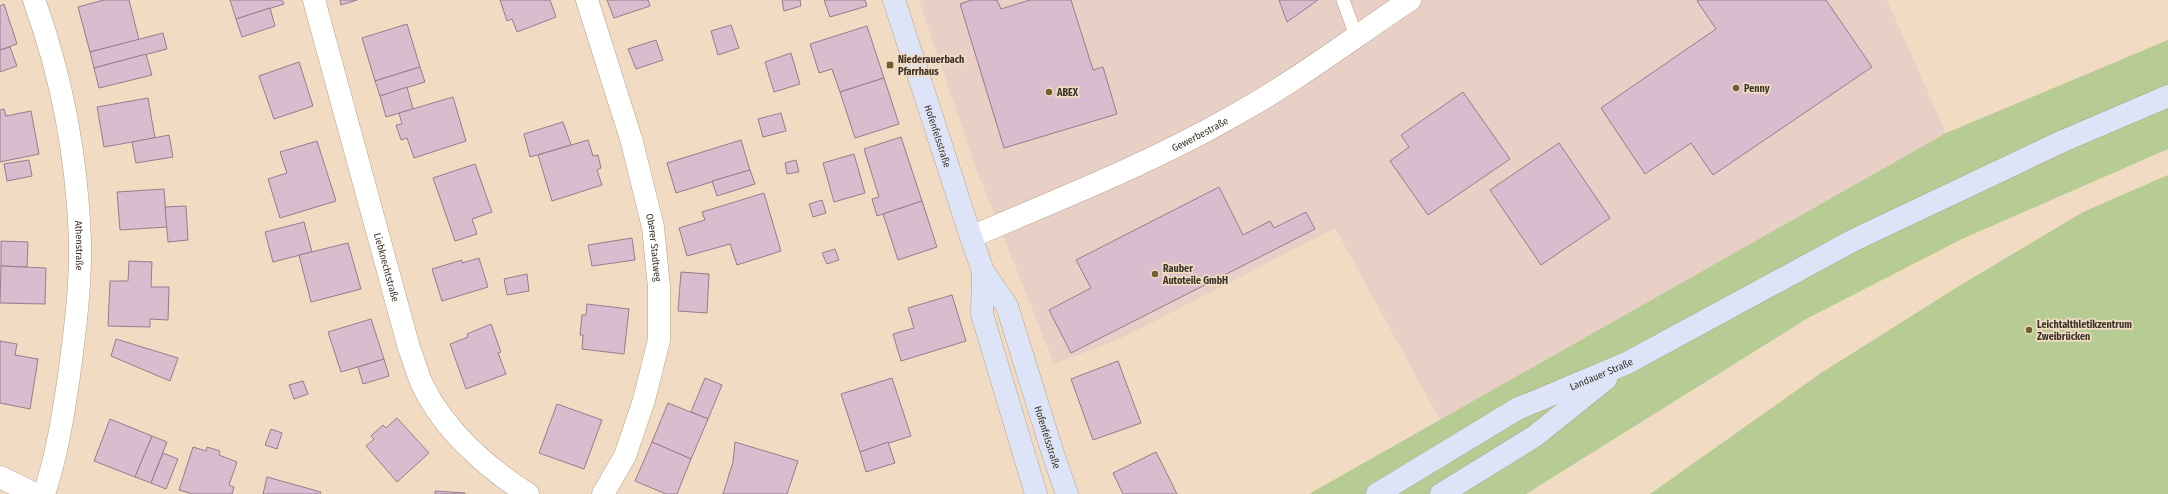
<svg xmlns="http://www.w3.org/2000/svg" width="2168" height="494" font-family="'Fira Sans Condensed',sans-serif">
  <rect width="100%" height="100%" fill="#f1dcc3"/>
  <!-- commercial -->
  <polygon fill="#e8d0c6" points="919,0 1887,0 1946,133 1440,420 1335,228 1122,338 1054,364 975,166"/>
  <!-- green -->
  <g fill="#b7cc94">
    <polygon points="2168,40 2168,149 1962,239 1808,318 1526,494 1309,494 1946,133"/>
    <polygon points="2168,175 2168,494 1650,494 1821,373 1959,286 2083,212"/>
  </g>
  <!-- building -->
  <g fill="#d9bcce" stroke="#977c8d">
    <polygon points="104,0 129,0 139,40 90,52 78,7"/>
    <polygon points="230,0 282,0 284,4 236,19"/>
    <polygon points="340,0 357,0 341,5"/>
    <polygon points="500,0 550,0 556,17 517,32 512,19 507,21"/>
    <polygon points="607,0 648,0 650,6 614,18"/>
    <polygon points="782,0 800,0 801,6 784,11"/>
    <polygon points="824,0 865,0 867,6 830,17"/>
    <polygon points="971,0 997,0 1001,9 1030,0 1071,0 1093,70 1103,67 1117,114 1004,148 960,4"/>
    <polygon points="1279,0 1318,0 1287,22"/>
    <polygon points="1699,0 1826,0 1872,67 1713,175 1691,143 1645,174 1601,108 1716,29 1697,1"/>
    <polygon points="4,4 17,44 0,50 0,6"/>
    <polygon points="270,8 275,26 242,37 236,19"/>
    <polygon points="407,24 420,67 375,81 362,38"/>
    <polygon points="731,25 739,48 718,55 711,31"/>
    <polygon points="867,26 884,78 840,92 832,69 819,73 810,44"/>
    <polygon points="163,33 167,49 94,68 90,52"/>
    <polygon points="656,40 663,60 636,69 628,49"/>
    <polygon points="10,47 17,66 0,72 0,50"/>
    <polygon points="791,53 800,84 774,92 765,62"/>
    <polygon points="146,54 152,75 99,88 94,68"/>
    <polygon points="299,62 313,106 274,119 259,76"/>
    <polygon points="420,67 425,82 380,96 375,81"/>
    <polygon points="884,78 899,124 855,138 840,92"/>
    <polygon points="407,87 413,109 386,117 380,96"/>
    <polygon points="1463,92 1510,159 1428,215 1390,161 1409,147 1401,135"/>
    <polygon points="453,97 466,141 414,158 407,138 401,140 396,125 402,124 399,113"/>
    <polygon points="148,98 155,138 104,147 97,107"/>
    <polygon points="4,109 6,116 31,111 39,154 0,162 0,110"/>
    <polygon points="781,113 786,131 763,137 758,119"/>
    <polygon points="563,122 571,145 530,157 524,134"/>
    <polygon points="169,135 173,157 136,163 132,142"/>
    <polygon points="901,137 922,201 877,216 872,199 879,197 864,149"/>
    <polygon points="588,140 593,156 598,155 601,168 597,170 602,185 552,201 538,155"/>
    <polygon points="741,140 750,170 676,193 667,163"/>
    <polygon points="317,141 336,201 280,218 268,179 287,173 280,152"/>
    <polygon points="1559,143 1610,218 1541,265 1490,190"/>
    <polygon points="854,154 865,193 834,202 823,163"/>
    <polygon points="29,160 32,176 7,181 4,164"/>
    <polygon points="796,160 799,172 787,174 785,163"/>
    <polygon points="475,164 492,212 472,219 477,234 455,241 433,178"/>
    <polygon points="750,170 755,184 717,196 712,181"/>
    <polygon points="1219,187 1243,235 1270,221 1274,228 1306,212 1315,229 1071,353 1049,310 1091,288 1076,260"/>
    <polygon points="164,189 167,227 120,230 117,192"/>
    <polygon points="764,193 781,251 737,265 730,244 687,256 679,228 705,220 702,212"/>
    <polygon points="822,200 826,213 813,217 809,204"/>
    <polygon points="922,201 937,247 898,260 883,214"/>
    <polygon points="186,206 188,240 168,242 165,207"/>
    <polygon points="304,222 312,252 273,262 265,232"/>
    <polygon points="632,238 635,260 592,266 588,245"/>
    <polygon points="1,241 28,242 27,267 1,266"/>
    <polygon points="348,243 361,289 311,302 299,255"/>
    <polygon points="835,249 839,260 827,264 822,253"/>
    <polygon points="479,258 488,287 442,301 432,269 462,260 462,263"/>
    <polygon points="129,261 152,262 151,287 169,287 168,320 150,319 150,327 108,326 110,281 128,281"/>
    <polygon points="1,266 46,268 45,304 0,303"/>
    <polygon points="681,272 709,274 707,313 678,311"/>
    <polygon points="527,274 529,291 507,295 504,279"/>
    <polygon points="952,295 966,341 901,361 893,334 914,328 908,308"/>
    <polygon points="587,304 629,309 624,354 582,349 583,335 580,335 582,315 586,315"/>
    <polygon points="371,319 384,359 341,372 328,332"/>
    <polygon points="491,324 501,352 498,353 506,374 466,389 450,344 468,337 467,334"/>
    <polygon points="116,339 178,358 170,381 111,356"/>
    <polygon points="0,341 17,344 15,355 38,359 30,409 0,403"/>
    <polygon points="384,359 389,376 363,384 358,367"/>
    <polygon points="1118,361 1141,423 1093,440 1071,379"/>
    <polygon points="705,378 722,385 708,419 691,412"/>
    <polygon points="892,378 911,436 860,452 841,394"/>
    <polygon points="303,381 308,394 294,399 289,385"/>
    <polygon points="668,403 708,419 691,459 652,442"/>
    <polygon points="557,404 602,420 584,469 539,453"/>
    <polygon points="397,418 429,453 397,482 366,446 374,439 371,436 383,425 386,428"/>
    <polygon points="110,419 152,436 135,477 94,461"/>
    <polygon points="271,429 282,433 277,449 265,445"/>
    <polygon points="152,436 167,442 151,483 135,477"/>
    <polygon points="652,442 691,459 677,494 666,494 635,481"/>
    <polygon points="735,442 798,461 787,494 723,494 733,462"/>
    <polygon points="888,442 895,463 866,472 860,452"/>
    <polygon points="193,447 206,451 207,447 220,451 219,455 237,462 229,485 234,487 232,494 193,494 179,490"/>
    <polygon points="1156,452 1177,494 1123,494 1113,473"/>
    <polygon points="163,453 178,459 166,489 151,483"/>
    <polygon points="267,477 321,492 320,494 263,494"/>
    <polygon points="435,491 465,493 465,494 435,494"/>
  </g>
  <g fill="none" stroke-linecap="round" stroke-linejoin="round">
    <defs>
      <polyline id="lane" points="1343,0 1356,36"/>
      <g id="street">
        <path id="s1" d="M 34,0 C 62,77 77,158 80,240 C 81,285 75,331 69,376 C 63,416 57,455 44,494"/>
        <path id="s2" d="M 314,0 L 409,348 C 414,360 417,374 423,386 C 444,430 487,468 528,494"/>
        <path id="s3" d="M 587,0 L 632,142 L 653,227 L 659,287 L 659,340 L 644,400 L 625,456 L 603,494"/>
        <path id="s4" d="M 971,237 C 1059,199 1149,164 1233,116 C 1295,82 1351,39 1410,0"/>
        <polyline points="0,477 35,494"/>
      </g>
      <g id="secondary">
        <path id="s5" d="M 894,0 L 971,237 L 983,271 L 1007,306 L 1054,457 L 1067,494"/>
        <polyline points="983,271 982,314 1036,494"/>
        <path id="s6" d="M 1377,494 L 1517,409 L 1627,363 L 1854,240 L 2063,141 L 2168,96"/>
        <polyline points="1441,494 1535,436 1606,379"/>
      </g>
    </defs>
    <!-- lane casing -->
    <use href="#lane" stroke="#b5a189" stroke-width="14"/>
    <!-- street casing -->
    <use href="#street" stroke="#b5a189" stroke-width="23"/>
    <!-- secondary casing -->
    <use href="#secondary" stroke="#b5a189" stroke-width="23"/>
    <!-- lane -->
    <use href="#lane" stroke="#fff" stroke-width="13"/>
    <!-- street -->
    <use href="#street" stroke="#fff" stroke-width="22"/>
    <!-- secondary -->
    <use href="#secondary" stroke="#dee4f8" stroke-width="22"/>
  </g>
  <!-- markers -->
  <g fill="#6e612e" stroke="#f1dcc3" stroke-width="1.5">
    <rect x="886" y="61" width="8" height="8" rx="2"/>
    <circle cx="1736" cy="88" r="4"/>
    <circle cx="1049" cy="92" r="4"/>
    <circle cx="1155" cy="274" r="4"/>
    <circle cx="2029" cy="330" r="4"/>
  </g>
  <g text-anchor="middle" stroke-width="3.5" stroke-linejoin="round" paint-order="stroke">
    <!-- poi labels -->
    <g font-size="10" font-weight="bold" fill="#3a3228" stroke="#f1dcc3" text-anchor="start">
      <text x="898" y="63">Niederauerbach<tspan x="898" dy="12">Pfarrhaus</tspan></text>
      <text x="1744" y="92">Penny</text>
      <text x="1057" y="96">ABEX</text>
      <text x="1163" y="272">Rauber<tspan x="1163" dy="12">Autoteile GmbH</tspan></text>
      <text x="2037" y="328">Leichtalthletikzentrum<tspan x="2037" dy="12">Zweibrücken</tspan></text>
    </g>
    <!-- street labels -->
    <g font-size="10" fill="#3a3228" stroke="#f1dcc3">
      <text dy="4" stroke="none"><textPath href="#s4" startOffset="251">Gewerbestraße</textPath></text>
      <text dy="4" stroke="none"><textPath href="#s5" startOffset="143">Hofenfelsstraße</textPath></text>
      <text dy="4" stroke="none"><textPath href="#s1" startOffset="251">Athenstraße</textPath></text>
      <text dy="4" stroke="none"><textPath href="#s3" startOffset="257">Oberer Stadtweg</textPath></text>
      <text dy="4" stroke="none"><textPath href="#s2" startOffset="277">Liebknechtstraße</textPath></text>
      <text dy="4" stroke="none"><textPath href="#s6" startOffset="255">Landauer Straße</textPath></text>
      <text dy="4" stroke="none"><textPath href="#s5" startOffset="465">Hofenfelsstraße</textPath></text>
    </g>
  </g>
</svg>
